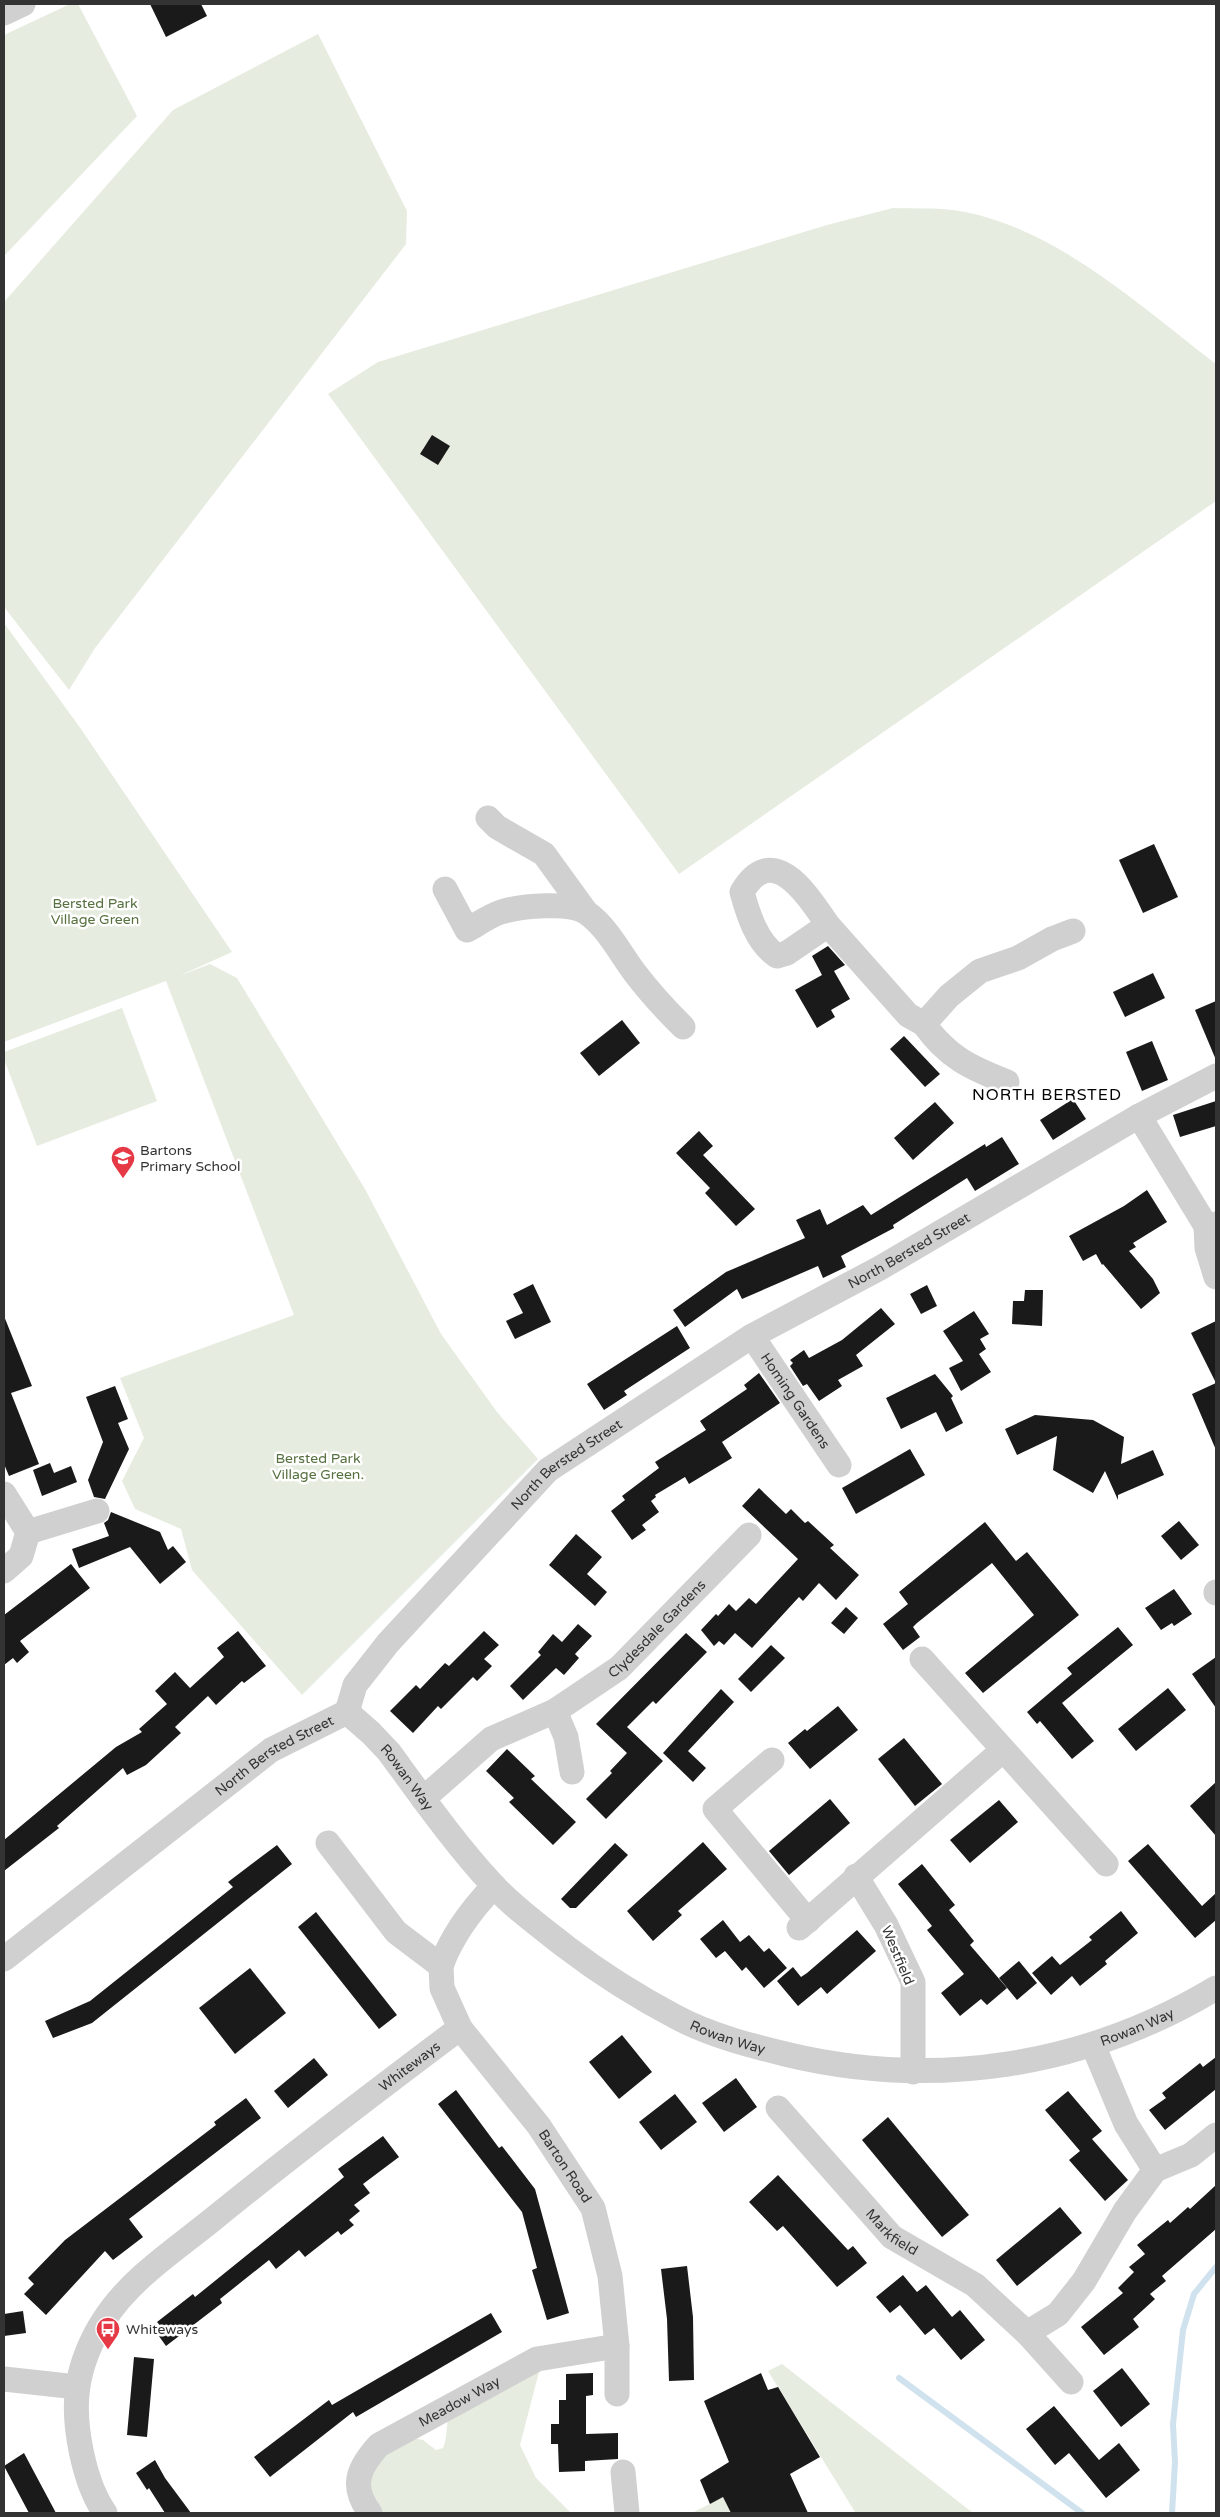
<svg xmlns="http://www.w3.org/2000/svg" width="1220" height="2517" font-family="'Varela Round',sans-serif">
  <rect width="100%" height="100%" fill="#fff"/>
  <!-- green -->
  <g fill="#e6ecdf">
    <polygon points="70,4 78,4 137,116 4,256 4,35"/>
    <polygon points="318,34 407,211 406,244 95,648 69,690 4,607 4,302 173,110"/>
    <path d="M 893,208 C 916,209 942,207 965,212 C 1060,231 1141,307 1216,364 L 1216,501 L 679,874 L 328,394 L 378,362 L 827,225 Z"/>
    <polygon points="4,623 81,729 232,952 179,976 210,964 237,978 365,1189 441,1334 497,1412 538,1459 302,1695 192,1570 181,1529 135,1509 122,1481 144,1438 120,1378 294,1315 166,981 4,1042"/>
    <polygon points="122,1008 157,1101 37,1146 4,1059 4,1052"/>
    <polygon points="782,2364 973,2513 853,2513 855,2512 768,2371"/>
    <path d="M 540,2368 L 520,2445 L 536,2478 L 571,2513 L 381,2513 L 369,2495 L 372,2466 L 409,2437 L 423,2440 L 436,2450 L 443,2448 C 447,2439 446,2429 448,2419 Z"/>
    <polygon points="723,2497 731,2513 692,2513"/>
  </g>
  <g fill="none" stroke-linecap="round" stroke-linejoin="round">
    <!-- stream -->
    <g stroke="#cfe2ee" stroke-width="6">
      <polyline points="899,2378 1082,2513"/>
      <polyline points="1172,2513 1175,2462 1173,2424 1183,2330 1194,2294 1216,2267"/>
    </g>
  </g>
  <!-- building -->
  <g fill="#1a1a1a">
    <polygon points="150,4 201,4 207,16 166,37"/>
    <polygon points="432,435 450,446 438,465 420,454"/>
    <polygon points="1154,844 1178,897 1143,913 1119,860"/>
    <polygon points="828,946 845,965 834,971 850,999 831,1010 835,1017 817,1028 795,990 822,975 812,956"/>
    <polygon points="1153,973 1165,998 1125,1017 1113,992"/>
    <polygon points="1216,1001 1216,1060 1195,1010"/>
    <polygon points="622,1020 640,1043 599,1076 580,1053"/>
    <polygon points="904,1036 940,1074 925,1087 890,1049"/>
    <polygon points="1152,1041 1168,1080 1142,1091 1126,1052"/>
    <polygon points="1073,1099 1086,1119 1053,1140 1040,1120"/>
    <polygon points="1216,1101 1216,1126 1180,1137 1173,1115"/>
    <polygon points="935,1102 954,1123 913,1160 894,1138"/>
    <polygon points="699,1131 713,1146 703,1155 755,1209 736,1226 705,1193 710,1188 676,1153"/>
    <polygon points="1002,1137 1019,1164 975,1191 967,1178 893,1225 894,1228 841,1256 846,1267 823,1278 818,1266 742,1299 737,1289 685,1327 673,1310 726,1272 805,1238 796,1220 820,1209 827,1225 863,1205 871,1215 985,1144 986,1147"/>
    <polygon points="1147,1190 1167,1222 1133,1243 1136,1247 1129,1251 1153,1279 1160,1293 1141,1309 1103,1264 1102,1265 1096,1254 1083,1261 1069,1236 1124,1206"/>
    <polygon points="533,1284 551,1322 515,1339 506,1321 523,1313 513,1294"/>
    <polygon points="927,1285 937,1306 921,1314 910,1294"/>
    <polygon points="1025,1290 1043,1290 1042,1326 1012,1324 1013,1301 1024,1301"/>
    <polygon points="881,1308 895,1324 856,1355 863,1366 838,1380 842,1386 819,1401 807,1384 803,1386 790,1366 793,1363 790,1360 804,1350 809,1358 842,1340"/>
    <polygon points="974,1311 989,1334 980,1339 986,1349 979,1354 991,1372 961,1391 949,1368 963,1361 943,1331"/>
    <polygon points="4,1316 32,1386 11,1393 39,1464 9,1476 4,1464"/>
    <polygon points="1216,1321 1216,1450 1192,1394 1216,1383 1191,1333"/>
    <polygon points="677,1326 690,1348 624,1391 627,1395 604,1410 587,1384"/>
    <polygon points="759,1373 780,1403 722,1442 732,1458 689,1484 685,1477 655,1495 656,1497 651,1501 659,1512 642,1525 646,1530 632,1540 611,1511 625,1500 622,1496 659,1468 655,1462 706,1430 700,1421 747,1389 744,1385"/>
    <polygon points="935,1374 953,1396 951,1398 963,1423 946,1432 936,1412 901,1429 886,1398"/>
    <polygon points="115,1386 128,1419 118,1423 129,1449 105,1499 94,1497 88,1480 103,1442 86,1397"/>
    <polygon points="1035,1415 1093,1420 1124,1437 1121,1464 1153,1450 1164,1475 1118,1495 1118,1500 1105,1471 1093,1493 1053,1470 1057,1436 1017,1455 1005,1429"/>
    <polygon points="910,1449 925,1475 856,1514 842,1488"/>
    <polygon points="50,1463 54,1473 71,1466 77,1482 42,1496 33,1470"/>
    <polygon points="759,1488 786,1514 791,1509 805,1523 808,1521 834,1545 830,1548 859,1575 836,1600 819,1583 803,1601 799,1597 752,1648 735,1633 724,1645 719,1641 714,1646 701,1630 716,1614 718,1616 729,1604 736,1611 749,1598 756,1604 798,1559 742,1506"/>
    <polygon points="111,1512 160,1532 168,1550 173,1546 186,1562 160,1584 130,1547 79,1568 72,1549 109,1536 104,1523 108,1520"/>
    <polygon points="1179,1521 1199,1545 1181,1560 1161,1536"/>
    <polygon points="985,1522 1016,1561 1027,1552 1079,1615 983,1693 965,1673 1034,1615 992,1563 917,1623 913,1627 920,1637 903,1650 883,1624 908,1604 899,1592"/>
    <polygon points="576,1534 602,1557 587,1574 607,1592 595,1606 549,1565"/>
    <polygon points="71,1564 90,1588 20,1641 29,1652 17,1663 13,1658 4,1665 4,1615"/>
    <polygon points="1174,1589 1192,1614 1174,1626 1172,1623 1161,1630 1145,1608"/>
    <polygon points="846,1607 858,1618 844,1634 831,1623"/>
    <polygon points="578,1624 592,1636 575,1654 579,1658 564,1675 556,1668 523,1700 510,1686 541,1655 538,1652 553,1634 562,1642"/>
    <polygon points="1118,1627 1133,1645 1062,1703 1094,1741 1072,1759 1040,1721 1037,1724 1027,1712 1072,1674 1067,1668"/>
    <polygon points="238,1631 266,1666 244,1683 242,1681 216,1705 208,1696 175,1727 181,1733 146,1765 127,1775 123,1768 57,1826 59,1828 4,1871 4,1840 116,1747 142,1732 139,1729 167,1704 155,1691 175,1672 190,1688 224,1657 217,1648"/>
    <polygon points="484,1631 499,1645 484,1659 492,1666 477,1681 473,1677 441,1709 438,1706 413,1733 390,1711 416,1685 420,1689 445,1663 449,1666"/>
    <polygon points="686,1633 707,1652 656,1704 653,1701 627,1727 663,1761 606,1819 586,1799 612,1773 610,1771 627,1753 596,1724"/>
    <polygon points="771,1645 785,1658 751,1692 738,1679"/>
    <polygon points="1216,1657 1216,1708 1192,1674"/>
    <polygon points="1168,1688 1186,1710 1136,1751 1118,1729"/>
    <polygon points="721,1689 734,1702 688,1751 706,1768 693,1782 663,1753"/>
    <polygon points="838,1706 858,1730 810,1769 788,1743 805,1729 807,1731"/>
    <polygon points="904,1738 942,1784 915,1806 878,1759"/>
    <polygon points="507,1749 535,1776 531,1779 576,1822 553,1845 509,1802 514,1798 486,1771"/>
    <polygon points="1216,1782 1216,1836 1190,1806"/>
    <polygon points="830,1799 850,1823 789,1875 769,1851"/>
    <polygon points="999,1800 1018,1822 970,1863 950,1840"/>
    <polygon points="703,1842 727,1869 678,1911 682,1915 653,1941 627,1911"/>
    <polygon points="615,1843 628,1855 576,1908 570,1908 561,1899"/>
    <polygon points="1148,1844 1202,1906 1216,1893 1216,1920 1195,1938 1128,1861"/>
    <polygon points="277,1845 292,1864 92,2023 53,2038 45,2021 90,2001 233,1887 228,1882"/>
    <polygon points="922,1864 955,1905 949,1910 974,1941 970,1945 1007,1988 987,2005 981,1999 960,2016 941,1993 964,1974 927,1930 932,1926 898,1884"/>
    <polygon points="1121,1911 1138,1933 1105,1961 1107,1964 1080,1986 1072,1976 1051,1995 1032,1973 1052,1956 1060,1965 1092,1940 1089,1937"/>
    <polygon points="316,1912 397,2015 379,2029 298,1927"/>
    <polygon points="723,1920 740,1942 749,1935 764,1952 769,1948 787,1968 764,1988 746,1967 742,1971 725,1951 716,1958 700,1939"/>
    <polygon points="857,1930 876,1951 827,1994 821,1987 798,2006 777,1981 793,1967 801,1977 807,1973"/>
    <polygon points="1019,1961 1037,1983 1017,2000 999,1978"/>
    <polygon points="250,1968 286,2013 235,2054 199,2008"/>
    <polygon points="622,2035 652,2072 619,2099 589,2062"/>
    <polygon points="1216,2057 1216,2089 1165,2130 1149,2110 1166,2098 1162,2093 1200,2063 1203,2067"/>
    <polygon points="314,2058 328,2075 288,2108 274,2091"/>
    <polygon points="736,2078 757,2107 724,2132 702,2103"/>
    <polygon points="456,2090 499,2148 502,2146 535,2189 569,2313 547,2320 532,2270 537,2268 522,2212 438,2104"/>
    <polygon points="1068,2091 1102,2131 1092,2139 1128,2180 1105,2201 1069,2160 1080,2151 1045,2110"/>
    <polygon points="675,2094 697,2122 661,2150 639,2122"/>
    <polygon points="246,2098 261,2118 129,2219 143,2237 113,2260 105,2251 46,2315 24,2294 34,2284 28,2278 65,2240 216,2125 214,2122"/>
    <polygon points="888,2117 969,2215 942,2237 862,2140"/>
    <polygon points="383,2136 399,2157 363,2184 370,2193 354,2205 360,2211 349,2220 354,2225 341,2235 338,2231 305,2257 299,2250 276,2269 269,2260 220,2299 222,2303 166,2346 156,2332 162,2328 157,2322 193,2294 195,2297 344,2177 338,2169"/>
    <polygon points="778,2175 848,2250 853,2246 867,2263 837,2287 783,2226 777,2231 749,2202"/>
    <polygon points="1216,2185 1216,2229 1162,2276 1166,2281 1150,2294 1155,2299 1133,2319 1139,2327 1104,2355 1081,2327 1123,2293 1118,2288 1134,2272 1129,2267 1145,2254 1137,2245 1168,2220 1170,2223 1188,2207 1190,2209"/>
    <polygon points="1060,2207 1082,2233 1017,2286 996,2260"/>
    <polygon points="687,2266 693,2317 694,2380 669,2381 667,2319 661,2269"/>
    <polygon points="903,2275 917,2292 926,2285 952,2317 960,2310 985,2340 961,2360 934,2328 925,2335 900,2305 890,2313 876,2297"/>
    <polygon points="23,2311 26,2333 4,2336 4,2314"/>
    <polygon points="491,2313 502,2332 356,2417 353,2412 270,2477 254,2457 329,2400 332,2405"/>
    <polygon points="134,2357 154,2359 147,2437 127,2435"/>
    <polygon points="1122,2368 1150,2404 1121,2427 1093,2391"/>
    <polygon points="593,2373 593,2395 586,2396 586,2434 618,2433 618,2459 585,2461 585,2471 559,2472 558,2444 551,2444 551,2424 559,2424 559,2400 566,2400 566,2374"/>
    <polygon points="761,2373 768,2390 778,2387 820,2457 790,2474 808,2513 731,2513 723,2497 710,2504 700,2480 729,2462 704,2401"/>
    <polygon points="1054,2406 1099,2460 1119,2443 1140,2470 1106,2498 1069,2453 1055,2465 1026,2429"/>
    <polygon points="24,2453 33,2470 56,2513 29,2513 4,2466"/>
    <polygon points="155,2460 165,2478 191,2513 165,2513 149,2488 147,2490 136,2473"/>
  </g>
  <g fill="none" stroke-linecap="round" stroke-linejoin="round">
    <!-- minor -->
    <g stroke="#d0d0d0" stroke-width="25">
      <polyline points="4,13 23,4"/>
      <polyline points="488,818 497,827 544,854 586,912"/>
      <path d="M 445,889 L 467,930 C 478,924 489,916 501,912 C 520,906 571,901 587,913 C 607,927 620,953 635,973 C 650,993 666,1010 683,1027"/>
      <path d="M 828,925 C 808,896 773,839 742,892 C 748,914 757,943 777,956 L 787,953 L 828,925 L 908,1015 L 924,1024"/>
      <path d="M 1007,1082 C 971,1068 947,1057 924,1024 L 949,996 L 980,971 L 1018,958 L 1052,939 L 1073,931"/>
      <polyline points="1139,1116 1206,1226 1216,1224"/>
      <polyline points="1206,1226 1207,1248 1216,1277"/>
      <path id="s1" d="M 752,1336 L 839,1465"/>
      <polyline points="4,1494 28,1532 21,1556 4,1571"/>
      <polyline points="28,1532 97,1511"/>
      <polyline points="1216,1593 1216,1592"/>
      <polyline points="922,1659 1106,1864"/>
      <polyline points="555,1711 566,1737 572,1772"/>
      <path id="s2" d="M 347,1712 L 355,1685 L 388,1643 L 548,1470 L 752,1336 L 880,1268 L 1139,1116 L 1216,1076"/>
      <path id="s3" d="M 347,1712 L 371,1733 L 389,1752 C 422,1797 455,1844 493,1885 C 514,1908 542,1928 566,1947 C 600,1973 638,1997 676,2017 C 710,2035 748,2045 785,2054 C 934,2090 1085,2067 1216,1988"/>
      <polyline points="772,1760 715,1809 808,1921"/>
      <path id="s4" d="M 423,1799 L 491,1739 L 555,1711 L 619,1668 L 749,1535"/>
      <path id="s5" d="M 328,1843 L 396,1932 L 441,1966 L 442,1988 L 460,2028 L 539,2126 L 593,2208 L 610,2276 L 617,2346 L 617,2394"/>
      <polyline points="856,1876 886,1925 913,1982 913,2072"/>
      <polyline points="799,1928 1003,1750"/>
      <path id="s6" d="M 4,1959 L 271,1750 L 347,1712"/>
      <path d="M 441,1966 C 452,1935 471,1910 494,1886"/>
      <polyline points="1093,2045 1126,2124 1155,2170"/>
      <path id="s7" d="M 778,2108 L 892,2237 L 975,2285 L 1027,2333 L 1071,2382"/>
      <polyline points="1027,2333 1058,2314 1084,2281 1125,2211 1155,2170 1191,2155 1216,2135"/>
      <polyline points="4,2379 77,2387"/>
      <polyline points="623,2472 627,2513"/>
      <path id="s8" d="M 105,2513 C 84,2483 72,2423 78,2386 C 81,2364 92,2338 104,2320 C 130,2279 175,2250 212,2220 C 293,2154 376,2091 460,2028"/>
      <path id="s9" d="M 370,2513 C 350,2486 358,2468 379,2445 L 537,2359 L 617,2346"/>
    </g>
  </g>
  <!-- icons -->
  <defs>
    <symbol id="school-pin" viewBox="-11 -11 22 30"><path d="M0 17L-7.5 6A9.5 9.5 0 1 1 7.5 6Z" fill="#e63946" stroke="#fff"/><path d="M0-5L7-2L0 1L-7-2ZM-4 1L0 2.5L4 1V4Q0 6-4 4Z" fill="#fff"/></symbol>
    <symbol id="bus-pin" viewBox="-11 -11 22 30"><path d="M0 17L-7.5 6A9.5 9.5 0 1 1 7.5 6Z" fill="#e63946" stroke="#fff"/><path d="M-5-6H5V4H4V6H2V4H-2V6H-4V4H-5ZM-3.5-4V0h7V-4ZM-3.5 1.2v1.5H-2V1.2ZM2 1.2v1.5H3.5V1.2Z" fill="#fff"/></symbol>
  </defs>
  <g fill-rule="evenodd">
    <use href="#school-pin" x="109" y="1144" width="28" height="38"/>
    <use href="#bus-pin" x="94" y="2315" width="28" height="38"/>
  </g>
  <g text-anchor="middle" stroke-width="5" stroke-linejoin="round" paint-order="stroke">
    <!-- park labels -->
    <g font-size="14" fill="#56703f" stroke="#fff">
      <text x="95" y="908">Bersted Park<tspan x="95" dy="16">Village Green</tspan></text>
      <text x="318" y="1463">Bersted Park<tspan x="318" dy="16">Village Green.</tspan></text>
    </g>
    <!-- poi labels -->
    <g font-size="14" fill="#333" stroke="#fff" text-anchor="start">
      <text x="140" y="1155">Bartons<tspan x="140" dy="16">Primary School</tspan></text>
      <text x="126" y="2334">Whiteways</text>
    </g>
    <!-- street labels -->
    <g font-size="14" fill="#333" stroke="#fff">
      <text dy="5" stroke="none"><textPath href="#s2" startOffset="740">North Bersted Street</textPath></text>
      <text dy="5" stroke="none"><textPath href="#s1" startOffset="78">Homing Gardens</textPath></text>
      <text dy="5" stroke="none"><textPath href="#s2" startOffset="335">North Bersted Street</textPath></text>
      <text dy="5" stroke="none"><textPath href="#s4" startOffset="292">Clydesdale Gardens</textPath></text>
      <text dy="5" stroke="none"><textPath href="#s6" startOffset="339">North Bersted Street</textPath></text>
      <text dy="5" stroke="none"><textPath href="#s3" startOffset="89">Rowan Way</textPath></text>
      <text transform="translate(898 1955) rotate(67)" y="5">Westfield</text>
      <text dy="5" stroke="none"><textPath href="#s3" startOffset="928">Rowan Way</textPath></text>
      <text dy="5" stroke="none"><textPath href="#s3" startOffset="509">Rowan Way</textPath></text>
      <text dy="5" stroke="none"><textPath href="#s8" startOffset="602">Whiteways</textPath></text>
      <text dy="5" stroke="none"><textPath href="#s5" startOffset="408">Barton Road</textPath></text>
      <text dy="5" stroke="none"><textPath href="#s7" startOffset="169">Markfield</textPath></text>
      <text dy="5" stroke="none"><textPath href="#s9" startOffset="168">Meadow Way</textPath></text>
    </g>
    <!-- quarter labels -->
    <g font-size="16" letter-spacing="1" fill="#000" stroke="#fff">
      <text x="1047" y="1100">NORTH BERSTED</text>
    </g>
  </g>
  <!-- border -->
  <rect width="1220" height="2517" fill="none" stroke="#333333" stroke-width="10"/>
</svg>
